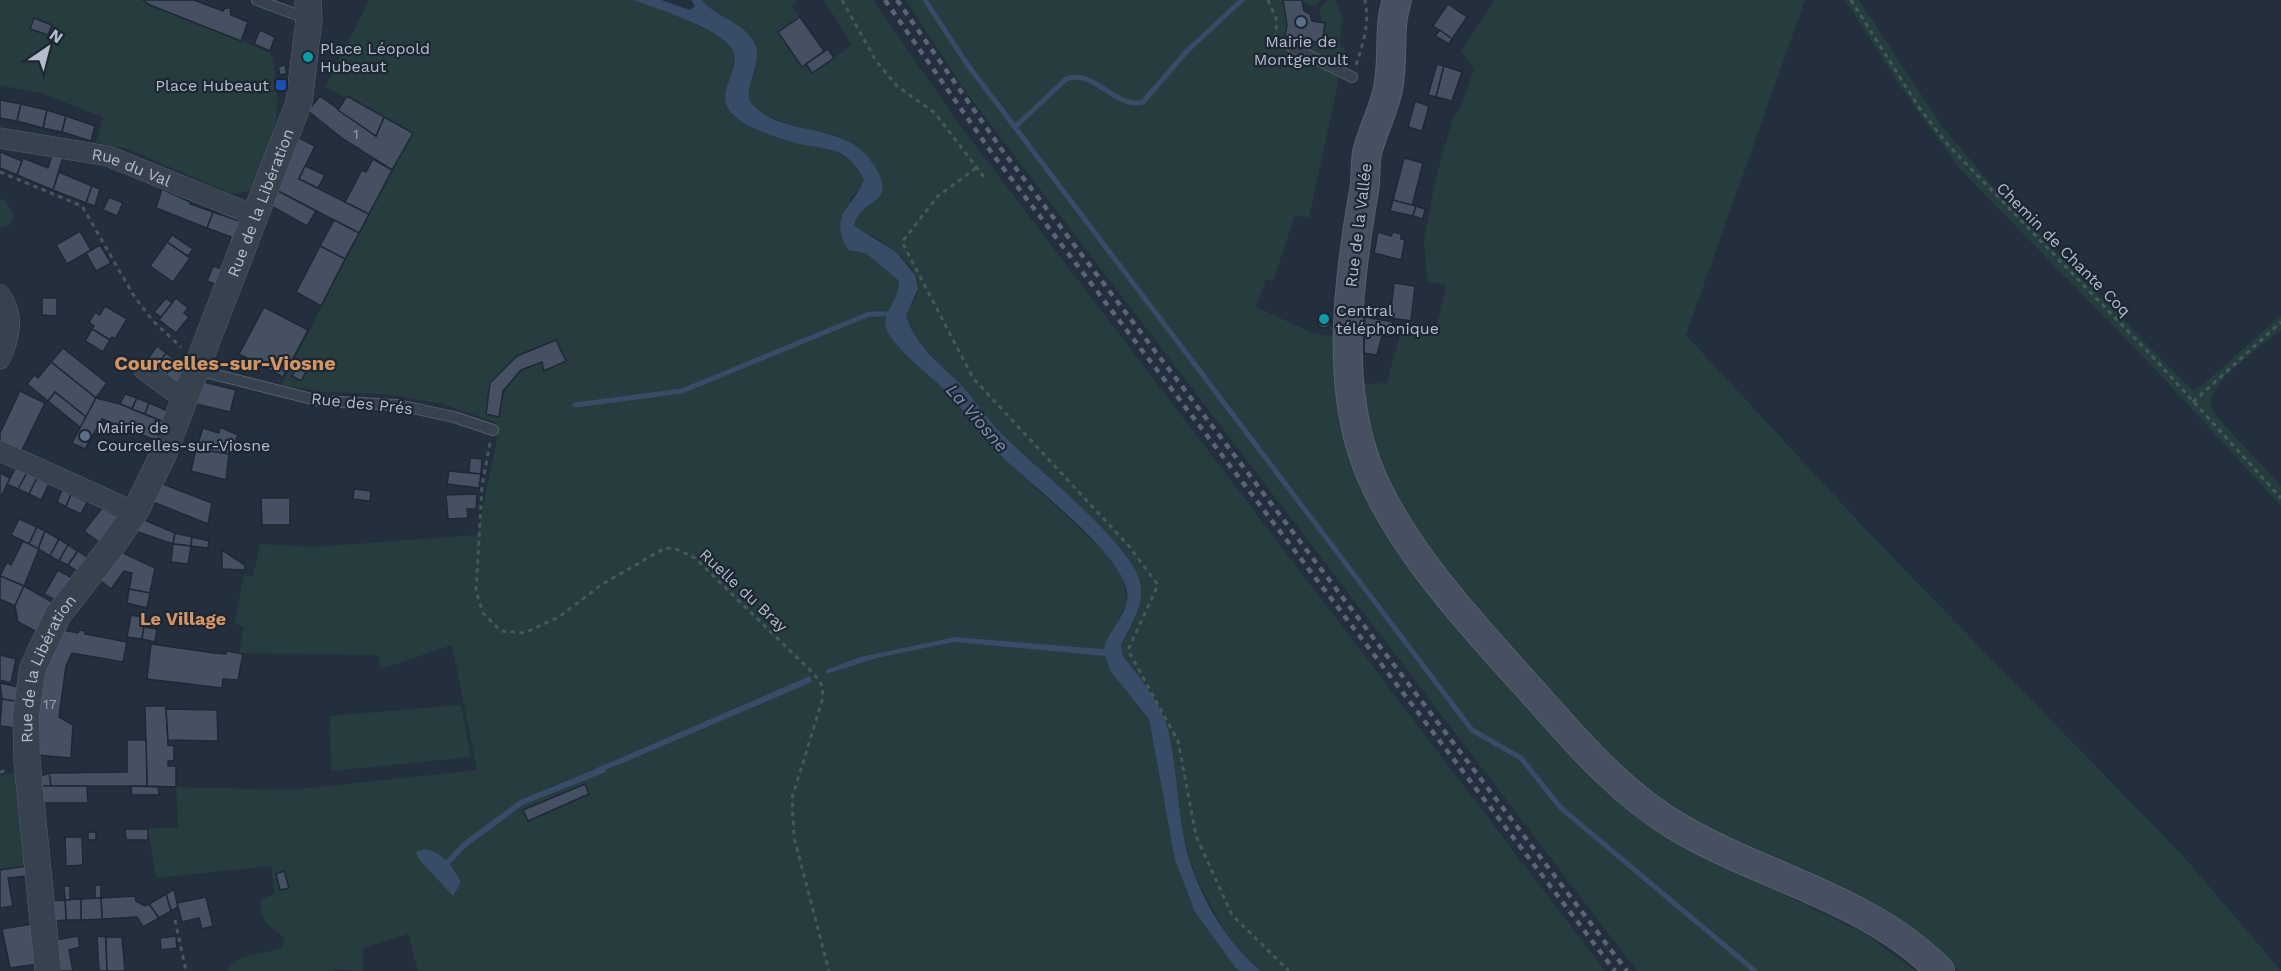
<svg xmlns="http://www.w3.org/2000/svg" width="2281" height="971" font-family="'Work Sans',sans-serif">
  <rect width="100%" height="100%" fill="#242f3e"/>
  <!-- green -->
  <g fill="#263c3f" fill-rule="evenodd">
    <path d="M 0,0 L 142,0 L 271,53 C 285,110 274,138 254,190 L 232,194 L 131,150 L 96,142 L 103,117 L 43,94 L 0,85 Z"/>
    <path d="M 369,0 C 430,0 491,0 552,0 C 578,0 608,0 634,0 C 655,4 708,28 725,42 C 753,65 702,100 741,121 C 756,129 775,137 792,142 C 826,152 844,142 864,180 L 861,188 L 850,199 L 854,252 L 867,254 L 899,281 C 900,298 889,311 886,328 L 894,341 L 952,396 L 996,451 L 1107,554 L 1123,576 L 1127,602 L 1104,649 L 955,637 L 860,657 L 826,670 L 828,674 L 877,658 L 954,642 L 1105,656 L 1111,672 L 1149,719 L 1175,860 L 1195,912 L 1240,971 L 418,971 L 408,934 L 363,948 L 363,971 L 339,969 L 333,971 L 227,971 C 240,950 262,957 282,947 L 285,939 C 272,927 257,920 261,900 L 275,894 L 271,866 L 156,878 L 148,829 L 178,827 L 176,787 L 291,790 L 477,770 L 452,645 L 381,669 L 378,655 L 239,653 L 244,626 L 234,624 L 244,575 L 253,577 L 260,544 L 314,547 L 477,535 L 497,440 L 495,422 L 442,404 L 385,394 L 326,392 L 281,385 L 412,133 L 325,87 ZM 557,341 L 566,361 L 544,371 L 542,362 C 510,374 504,385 499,417 L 487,414 L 490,383 L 517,356 ZM 603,766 L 605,772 L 523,805 L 464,848 L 449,864 L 456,870 L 431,849 L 446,860 L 520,800 Z"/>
    <path d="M 702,0 L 796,0 L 797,2 L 792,6 L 800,17 L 778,32 L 812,73 L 852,45 L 824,0 L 873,0 L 962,128 L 1605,971 L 1261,971 L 1238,949 L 1223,928 L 1196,878 L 1183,836 L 1166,724 L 1123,656 L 1121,645 L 1138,611 L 1142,596 L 1141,582 L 1129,561 L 1041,470 L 1001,434 L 917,339 L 906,315 C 909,308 918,298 918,290 C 920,268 894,250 878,239 C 870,234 861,234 854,226 C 859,208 873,205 882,191 L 837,135 C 820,134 756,118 749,101 C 745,92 753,77 756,69 L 733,23 L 712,11 Z"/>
    <polygon points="906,0 1321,0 1316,6 1302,2 1304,11 1310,14 1313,21 1322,23 1319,9 1328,0 1336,0 1342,19 1340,47 1345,48 1341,68 1298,44 1296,39 1290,38 1290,45 1340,74 1309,218 1295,215 1273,281 1266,279 1256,307 1315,334 1335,337 1348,459 1366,500 1386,532 1487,661 1595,782 1660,834 1865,934 1916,971 1637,971 1017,159 966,92"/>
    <polygon points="1495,0 1805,0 1686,335 1872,536 2186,859 2281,971 1958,971 1941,951 1902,921 1695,826 1606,756 1512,652 1425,547 1375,461 1362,384 1387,383 1402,327 1436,329 1446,285 1427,282 1424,240 1435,182 1452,120 1462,105 1474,69 1461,51"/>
    <path d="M 1845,0 L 1859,0 L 1942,126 L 1994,188 L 2190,388 L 2194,390 L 2203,385 L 2281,315 L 2281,330 C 2263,345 2217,377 2211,399 C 2209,406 2213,410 2216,416 L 2281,486 L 2281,506 L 2155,369 L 1959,168 L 1903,90 Z"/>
    <polygon points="0,199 6,201 14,215 10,225 0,228"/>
    <polygon points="461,705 471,757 331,771 330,716"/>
    <polygon points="18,771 27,866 0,870 0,776"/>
  </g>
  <!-- water -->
  <g fill="#394c67">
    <path d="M 634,0 L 661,0 L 690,10 L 695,6 L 691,0 L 702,0 C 717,19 747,22 756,47 C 762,64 741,93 752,104 C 785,140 850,118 877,170 C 880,176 884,185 882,192 C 878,204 860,204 854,226 L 896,252 L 915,275 L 918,289 L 906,315 C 914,344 939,363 959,383 C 974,398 985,417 1000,432 C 1030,464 1136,546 1141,586 C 1144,607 1130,626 1121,645 L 1123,656 C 1138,676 1160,702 1167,726 C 1176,761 1177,799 1183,834 C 1192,884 1222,939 1261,971 L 1240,971 L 1236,968 L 1195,912 L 1175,860 L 1149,719 L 1111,672 L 1105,656 L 954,642 L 877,658 L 827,674 L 826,670 L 860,657 L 955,637 L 1104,649 C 1108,629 1131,612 1127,591 C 1120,551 1029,484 998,453 C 978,434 965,409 945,390 C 931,376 891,346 886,328 C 882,313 900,299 899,281 L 867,254 L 848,250 C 827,214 854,207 864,180 C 845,142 825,152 792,142 C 776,137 751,129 738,119 C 706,95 746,71 731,48 C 720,29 656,8 634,0 Z"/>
    <polygon points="810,676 812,682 618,765 616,760"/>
    <path d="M 603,766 L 606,772 L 523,805 L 465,848 L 450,864 L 461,882 L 453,896 L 418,858 L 416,852 C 428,845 436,852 446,860 L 462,843 L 520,800 Z"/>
  </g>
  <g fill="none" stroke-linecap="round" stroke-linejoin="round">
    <!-- stream -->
    <g stroke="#394c67" stroke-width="5">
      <polyline points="925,0 967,64 1472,730 1521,758 1561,808 1755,971"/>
      <path d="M 1015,127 L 1066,79 C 1095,68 1115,110 1143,102 L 1187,51 L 1242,0"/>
      <polyline points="575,405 682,391 869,314 893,314"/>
      <polyline points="598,770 623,760"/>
    </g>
  </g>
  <!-- building -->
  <g fill="#455162" stroke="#1f2835" stroke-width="1.5">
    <polygon points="143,0 194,0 223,11 225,8 230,8 231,15 248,22 241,41 150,5"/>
    <polygon points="1283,0 1302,0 1304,11 1310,14 1312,21 1325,23 1322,43 1285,37 1287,25"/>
    <polygon points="1448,4 1467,17 1452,39 1433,26"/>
    <polygon points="800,17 824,51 802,67 778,32"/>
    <polygon points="34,18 52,25 48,35 30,29"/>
    <polygon points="260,30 275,37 270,51 254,44"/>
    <polygon points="1440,30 1452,39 1449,44 1435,36"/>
    <polygon points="828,49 834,58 812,73 806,64"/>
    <polygon points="1437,64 1444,66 1436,97 1428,95"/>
    <polygon points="285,65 287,74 280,75 278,67"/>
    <polygon points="1444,66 1462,72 1452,101 1436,97"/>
    <polygon points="320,96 376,136 384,117 413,133 392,170 343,139 308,111"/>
    <polygon points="347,96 384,117 376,136 338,110"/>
    <polygon points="0,100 21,104 17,121 0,118"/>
    <polygon points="1415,101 1429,106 1422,131 1408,127"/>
    <polygon points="21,104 47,110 43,128 17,121"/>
    <polygon points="47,110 66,116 62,132 43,128"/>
    <polygon points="66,116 95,126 91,141 62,132"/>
    <polygon points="299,138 315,146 299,179 369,214 359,233 276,190"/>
    <polygon points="0,152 22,161 17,175 0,168"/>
    <polygon points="52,155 63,157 53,190 17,175 23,158 48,168"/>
    <polygon points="1404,158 1423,163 1412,206 1393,200"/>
    <polygon points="373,159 392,170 369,214 345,202 362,170 366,172"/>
    <polygon points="305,166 325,175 318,188 299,179"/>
    <polygon points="59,172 92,186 86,203 53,190"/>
    <polygon points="92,186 100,189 95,206 86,203"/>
    <polygon points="162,189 190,202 190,204 213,212 207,228 156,208"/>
    <polygon points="278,191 316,211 307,226 271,206"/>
    <polygon points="109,197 123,203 117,216 103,210"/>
    <polygon points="1393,200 1416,206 1413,216 1390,211"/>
    <polygon points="1416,206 1425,209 1423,219 1413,216"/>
    <polygon points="213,212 239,221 235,246 229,243 231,237 207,228"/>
    <polygon points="334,220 359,233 345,259 320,246"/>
    <polygon points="80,231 91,250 67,264 56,245"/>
    <polygon points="1378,232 1391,236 1393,232 1401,234 1401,239 1405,240 1401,260 1374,253"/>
    <polygon points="172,235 193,249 188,256 167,242"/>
    <polygon points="167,242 190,258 173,282 150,266"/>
    <polygon points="100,245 111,263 96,271 86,253"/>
    <polygon points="320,246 345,259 321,306 296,292"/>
    <polygon points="213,266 222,269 217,285 207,281"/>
    <polygon points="1394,283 1415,286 1411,321 1390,318"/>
    <polygon points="42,298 57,298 57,316 42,315"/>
    <polygon points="166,298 172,303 161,317 154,312"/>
    <polygon points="176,298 188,308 184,313 189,317 176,333 159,320"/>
    <polygon points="105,306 127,319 115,339 112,337 110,340 92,329 94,326 89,322 95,312 100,315"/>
    <polygon points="264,307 308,330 283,377 239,354"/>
    <circle cx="1324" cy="321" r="7"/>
    <polygon points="1365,317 1393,322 1391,337 1382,336 1377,355 1364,353"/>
    <polygon points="92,329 110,340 103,352 85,341"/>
    <polygon points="556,340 566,361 544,371 542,362 521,370 503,391 499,417 486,414 490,383 517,356"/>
    <polygon points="157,346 166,353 155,368 146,362"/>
    <polygon points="63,348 107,383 96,398 51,362"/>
    <polygon points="166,353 175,360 166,375 155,368"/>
    <polygon points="175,360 186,367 179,384 166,375"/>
    <polygon points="51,362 96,398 86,417 55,392 48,401 27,384 34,375 38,378"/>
    <polygon points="298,366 307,370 301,381 292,376"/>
    <polygon points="204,382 236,390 230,412 192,403"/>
    <polygon points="20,391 45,403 21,452 0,442 0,433"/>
    <polygon points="55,392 86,417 81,428 48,401"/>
    <polygon points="125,394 137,398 132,409 120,404"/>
    <polygon points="96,398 120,404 164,422 157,441 102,419 85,449 72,443"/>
    <polygon points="137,398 149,403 145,414 132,409"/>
    <polygon points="149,403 168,411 164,422 145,414"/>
    <polygon points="220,427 238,435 229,454 196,449 203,428 219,433"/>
    <polygon points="196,449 229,454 226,480 191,471"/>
    <polygon points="470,458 482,459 481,474 469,473"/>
    <polygon points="16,467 27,473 18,489 7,484"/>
    <polygon points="449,471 481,474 479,488 447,484"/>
    <polygon points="0,473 10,478 1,497 0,496"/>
    <polygon points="27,473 37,478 29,494 18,489"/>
    <polygon points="37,478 49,484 41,500 29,494"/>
    <polygon points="163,484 212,503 208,524 153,502"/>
    <polygon points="354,489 371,491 370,501 353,499"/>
    <polygon points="62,490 71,494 66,507 57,502"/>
    <polygon points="71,494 87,502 81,514 66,507"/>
    <polygon points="477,494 476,509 467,509 468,518 448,519 446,495"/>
    <polygon points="261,498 290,498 290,525 262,525"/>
    <polygon points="102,508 118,516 99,542 84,531"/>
    <polygon points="19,519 37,527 29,544 11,535"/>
    <polygon points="142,519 175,533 173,544 135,531"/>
    <polygon points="37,527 45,531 38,549 29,544"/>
    <polygon points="45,531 59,539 50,556 38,549"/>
    <polygon points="175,533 192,537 191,546 173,544"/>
    <polygon points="192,537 209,541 208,548 191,546"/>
    <polygon points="59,539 68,545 59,561 50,556"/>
    <polygon points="23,541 39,549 24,586 0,576 7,562 11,565"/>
    <polygon points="173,544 191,546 188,564 171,562"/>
    <polygon points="68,545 78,551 68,565 59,561"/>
    <polygon points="222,550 245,565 245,570 222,569"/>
    <polygon points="78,551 87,557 77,571 68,565"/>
    <polygon points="119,551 155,568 150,593 129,589 132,573 124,571 111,589 97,578"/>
    <polygon points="58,570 72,578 57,601 44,594"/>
    <polygon points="0,576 24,586 15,606 0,599"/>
    <polygon points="24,586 54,603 37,632 18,622 15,606"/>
    <polygon points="129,589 150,593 147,608 127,603"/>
    <polygon points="131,615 146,618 142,639 127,637"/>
    <polygon points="144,627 157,629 155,642 142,639"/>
    <polygon points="63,630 78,633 79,630 85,631 85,634 127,642 123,662 72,653 66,666 59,717 73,725 71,758 37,755 36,721 44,668"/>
    <polygon points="151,644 214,653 226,654 227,651 243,654 238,680 223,679 222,688 147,679"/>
    <polygon points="0,655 16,659 11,683 0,680"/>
    <polygon points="0,683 23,688 20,702 2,699"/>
    <polygon points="2,699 20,702 16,728 0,726"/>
    <polygon points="145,706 166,706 168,745 174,746 174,761 168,761 168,766 176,766 176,787 147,786"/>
    <polygon points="166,709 217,710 218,741 168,740"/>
    <polygon points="127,740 146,740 147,786 51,786 49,773 127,772"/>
    <polygon points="49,773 51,786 42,786 41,776"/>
    <polygon points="585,784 589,794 528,821 523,810"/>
    <polygon points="42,786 87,786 88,803 43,803"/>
    <polygon points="131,786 158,787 159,795 132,795"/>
    <polygon points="125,829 148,829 148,840 126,840"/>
    <rect x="88" y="832" width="8" height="8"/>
    <polygon points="65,837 82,837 83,865 66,866"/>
    <polygon points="27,866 28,876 8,878 13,906 0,908 0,870"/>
    <polygon points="284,871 289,888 280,890 276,874"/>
    <polygon points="95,885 101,885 101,898 95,899"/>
    <polygon points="64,886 70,886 70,900 65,900"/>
    <polygon points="174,889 178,907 171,911 166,894"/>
    <polygon points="166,894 171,911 159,918 149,904"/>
    <polygon points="135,896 136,901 145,906 149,904 159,918 143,927 137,917 102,919 101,898"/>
    <polygon points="206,897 213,926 202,929 199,918 182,922 177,903"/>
    <polygon points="101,898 102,919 81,920 81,899"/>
    <polygon points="81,899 81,920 66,920 65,900"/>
    <polygon points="65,900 66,920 51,921 50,901"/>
    <polygon points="32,924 38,964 10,968 2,929"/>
    <polygon points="78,936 80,947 69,950 73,971 55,971 50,941"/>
    <polygon points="97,936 106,937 107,971 99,971"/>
    <polygon points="176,936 177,948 161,950 160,938"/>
    <polygon points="106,937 122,937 125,971 107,971"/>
  </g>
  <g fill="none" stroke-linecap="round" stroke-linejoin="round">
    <defs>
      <g id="service">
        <polyline points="257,0 308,19"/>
        <polyline points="1292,47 1352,77"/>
        <polyline points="197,370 320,401 398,405 454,417 493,430"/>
      </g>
      <g id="minor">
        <path id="s1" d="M 0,138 L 108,156 L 256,216"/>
        <path d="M 0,295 C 15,315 10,337 0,359"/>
        <polyline points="143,369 184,399"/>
        <polyline points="0,451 135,512"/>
      </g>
      <g id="tertiary">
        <path id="s2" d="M 48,971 L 27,761 L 26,714 L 33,667 L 58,615 L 112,546 L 135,512 L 163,455 L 299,102 L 309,20 L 308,0"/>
      </g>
      <path id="secondary" d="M 1397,0 C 1387,30 1395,62 1387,93 C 1382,114 1372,132 1367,153 C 1365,165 1366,178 1364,191 C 1349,276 1335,381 1367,465 C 1397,543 1465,617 1521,679 C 1568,731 1614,789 1676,826 C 1759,876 1871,899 1940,971"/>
    </defs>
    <!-- service casing -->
    <use href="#service" stroke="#565f6c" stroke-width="12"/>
    <!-- minor casing -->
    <use href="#minor" stroke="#565f6c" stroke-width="21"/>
    <!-- tertiary casing -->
    <use href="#tertiary" stroke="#565f6c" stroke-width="27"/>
    <!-- secondary casing -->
    <use href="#secondary" stroke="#565f6c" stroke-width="30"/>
    <!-- path -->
    <g stroke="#44595c" stroke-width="3" stroke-dasharray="4.5 4.5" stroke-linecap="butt">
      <polyline points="842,0 876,61 897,86 935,113 984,177"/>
      <polyline points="1268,0 1277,21 1274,46 1279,46"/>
      <polyline points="1851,0 1918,106 1947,144 2152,356 2281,498"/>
      <path d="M 1356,65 C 1363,44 1370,23 1365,0"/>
      <polyline points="976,168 938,196 902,242 973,378 1128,545 1158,585 1128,650 1178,741 1196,836 1232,915 1289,971"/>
      <polyline points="0,172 82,206 134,296 153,321 181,347"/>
      <polyline points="2193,402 2281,322"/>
      <polyline points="490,443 482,486 476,591 483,613 501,631 524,633 559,617 601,585 665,548 676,549 695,558 814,674 823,687 822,701 792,798 794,837 829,971"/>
      <polyline points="0,772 8,770"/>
      <polyline points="175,920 186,971"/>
    </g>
    <!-- service -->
    <use href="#service" stroke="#38414e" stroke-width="10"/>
    <!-- minor -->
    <use href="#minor" stroke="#38414e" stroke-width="20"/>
    <!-- tertiary -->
    <use href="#tertiary" stroke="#38414e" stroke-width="26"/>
    <!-- secondary -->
    <use href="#secondary" stroke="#465061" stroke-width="28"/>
    <!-- rail -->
    <g stroke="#5a6575" stroke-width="4.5" stroke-dasharray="6 6" stroke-linecap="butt">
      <polyline points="885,0 994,156 1615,971"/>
      <polyline points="897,0 1002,150 1627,971"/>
    </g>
  </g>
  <!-- markers -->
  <g fill="#5c6f8a" stroke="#1d2633" stroke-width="2">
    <circle cx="1301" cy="22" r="6"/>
    <circle cx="85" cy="436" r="6"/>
  </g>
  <g fill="#0f9aa8" stroke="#1d2633" stroke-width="2">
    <circle cx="308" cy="57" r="6"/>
    <circle cx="1324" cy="319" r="6"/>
  </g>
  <rect fill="#1a4fb4" stroke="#1d2633" stroke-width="2" x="275" y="79" width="12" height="12" rx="3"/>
  <g text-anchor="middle" stroke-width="4.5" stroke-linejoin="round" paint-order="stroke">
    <!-- number labels -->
    <g font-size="14" fill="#98a1af">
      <text x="356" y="139">1</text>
      <text x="50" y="709">17</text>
    </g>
    <!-- poi labels -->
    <g font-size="16" fill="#b4bcc9" stroke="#1d2633" text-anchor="start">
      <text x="1301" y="47" text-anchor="middle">Mairie de<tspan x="1301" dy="18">Montgeroult</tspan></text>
      <text x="320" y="54">Place Léopold<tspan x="320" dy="18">Hubeaut</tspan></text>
      <text x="269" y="91" text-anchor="end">Place Hubeaut</text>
      <text x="1336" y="316">Central<tspan x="1336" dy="18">téléphonique</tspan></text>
      <text x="97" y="433">Mairie de<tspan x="97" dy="18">Courcelles-sur-Viosne</tspan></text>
    </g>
    <!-- street labels -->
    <g font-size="16" fill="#b4bcc9" stroke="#1d2633">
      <text dy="6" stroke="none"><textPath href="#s1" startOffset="135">Rue du Val</textPath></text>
      <text dy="6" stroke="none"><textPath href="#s2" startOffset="826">Rue de la Libération</textPath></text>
      <text transform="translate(1358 225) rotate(-83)" y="6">Rue de la Vallée</text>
      <text transform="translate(2064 249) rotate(45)" y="6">Chemin de Chante Coq</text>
      <text transform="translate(362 403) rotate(6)" y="6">Rue des Prés</text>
      <text transform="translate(744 590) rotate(43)" y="6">Ruelle du Bray</text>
      <text dy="6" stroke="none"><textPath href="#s2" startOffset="308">Rue de la Libération</textPath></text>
    </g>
    <!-- water labels -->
    <g font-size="18" font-style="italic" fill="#7c92b1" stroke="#1d2633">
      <text transform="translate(977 418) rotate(49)" y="6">La Viosne</text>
    </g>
    <!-- neighbourhood labels -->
    <g font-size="18" font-weight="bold" fill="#d59563" stroke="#1d2633">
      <text x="183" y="625">Le Village</text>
    </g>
    <!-- quarter labels -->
    <g font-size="20" font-weight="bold" fill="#d59563" stroke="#1d2633">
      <text x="225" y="370">Courcelles-sur-Viosne</text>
    </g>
  </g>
  <!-- north arrow -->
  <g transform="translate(48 48) rotate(35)" stroke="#1d2633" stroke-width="4.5" paint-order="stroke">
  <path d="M0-4.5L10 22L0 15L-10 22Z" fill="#b4bcc9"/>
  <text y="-9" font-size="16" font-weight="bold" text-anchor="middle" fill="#b4bcc9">N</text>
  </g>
</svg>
